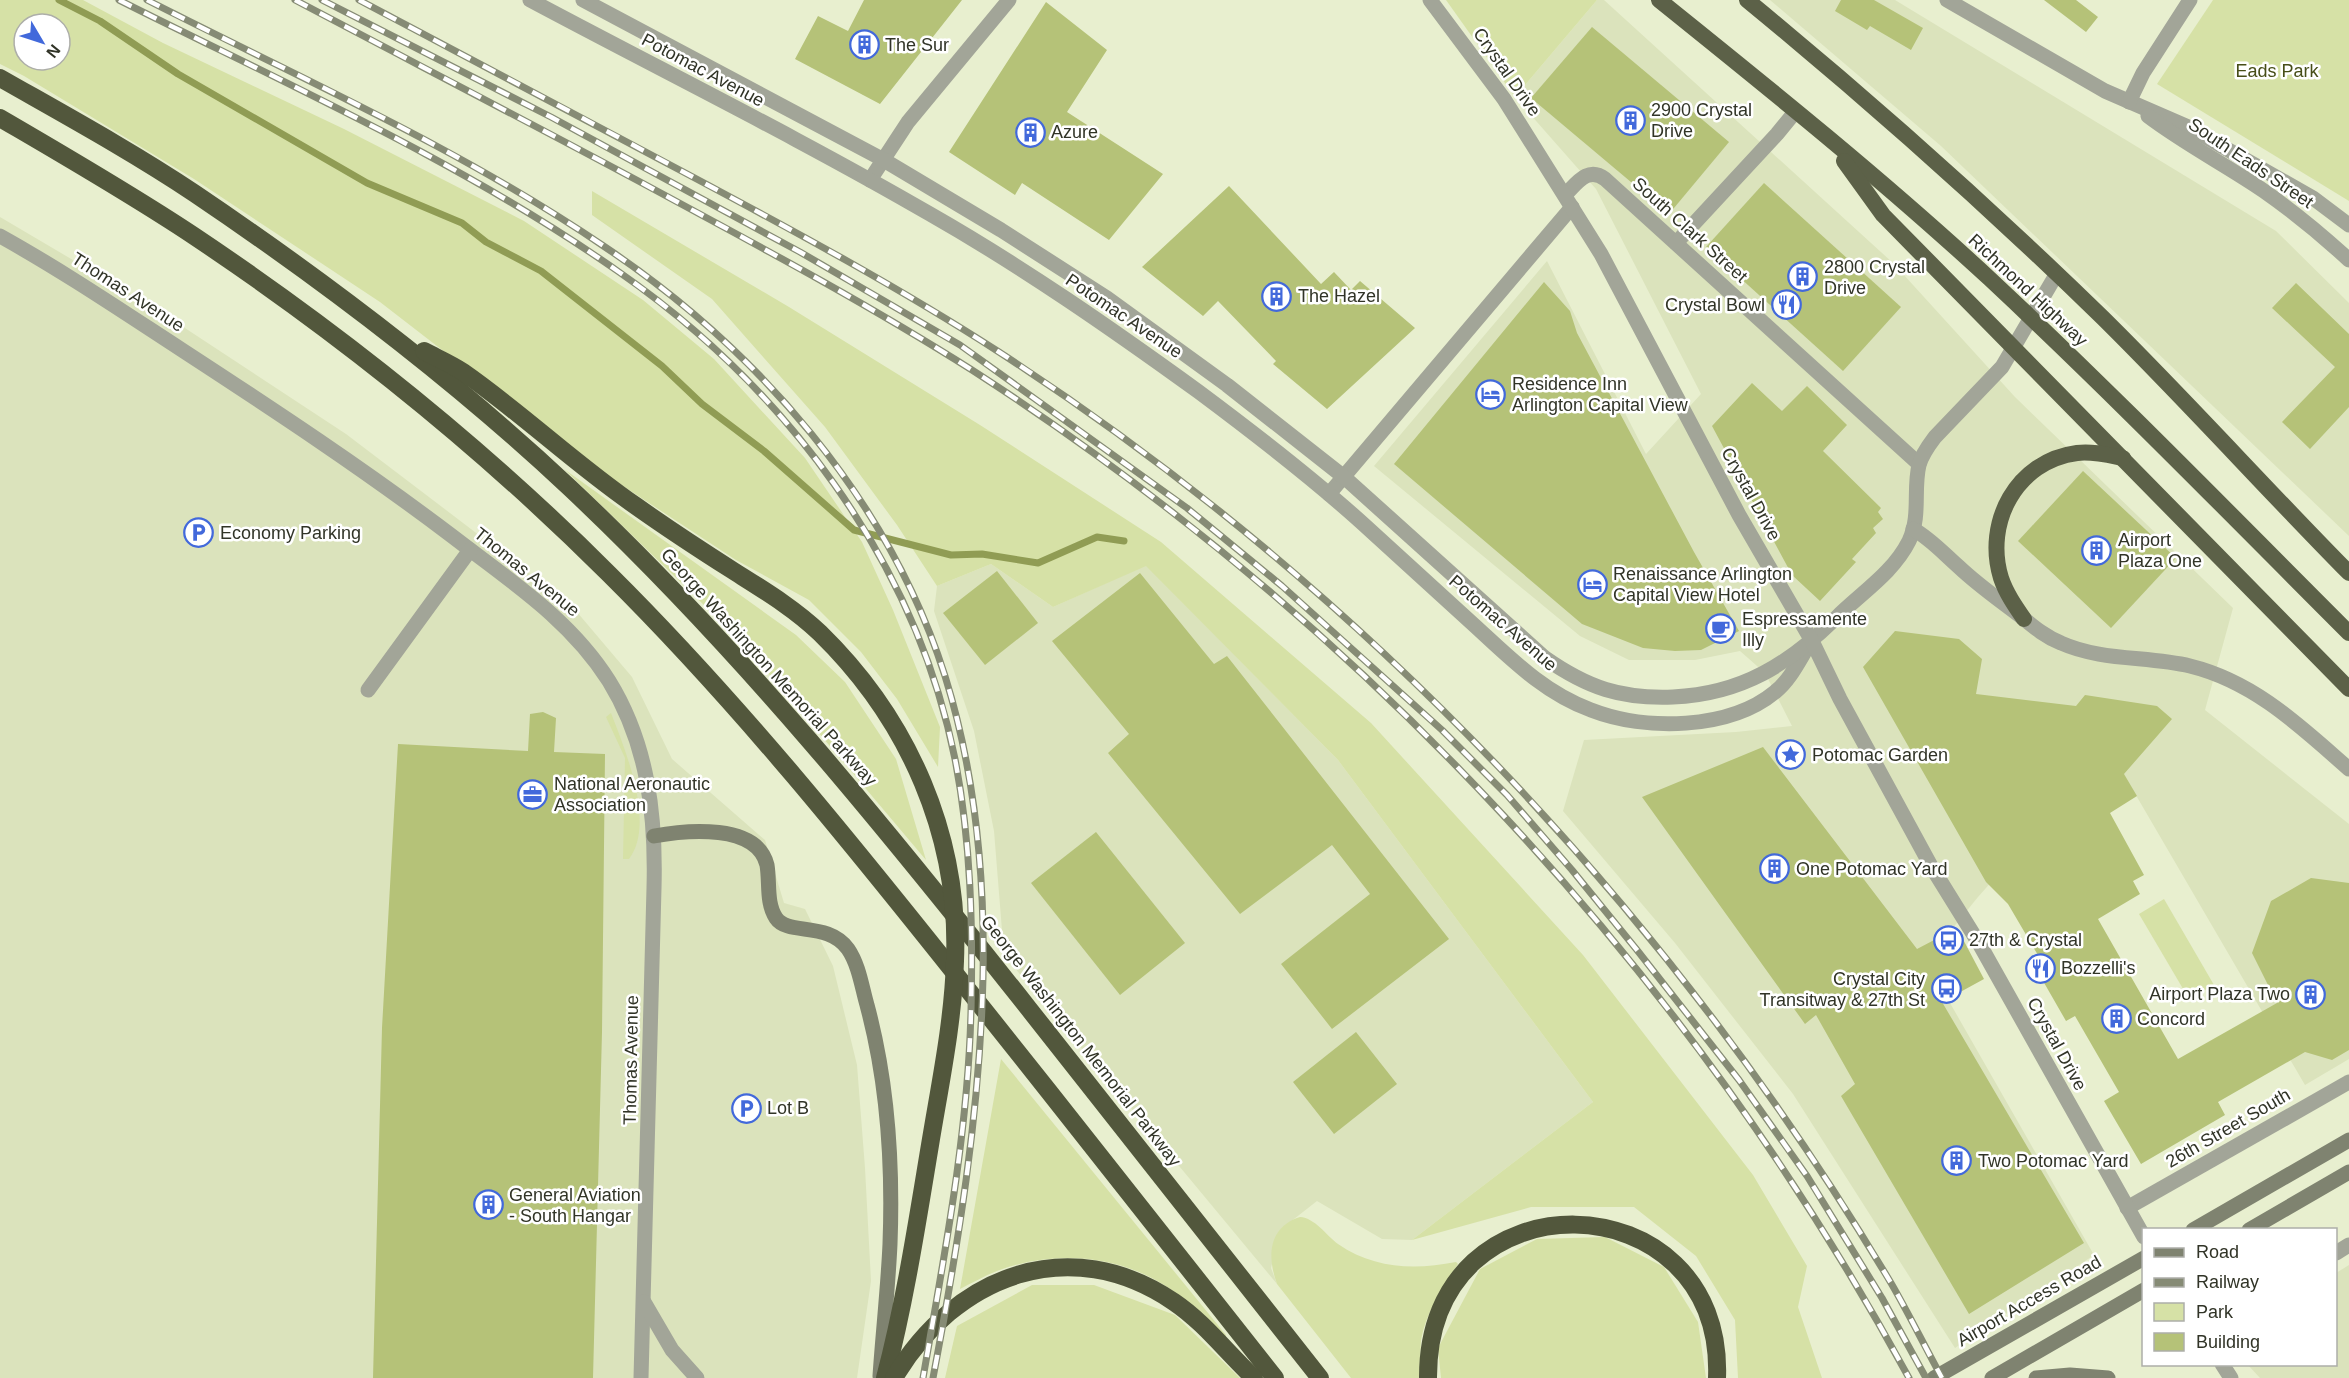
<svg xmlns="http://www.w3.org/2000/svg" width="2349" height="1378" font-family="Arial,sans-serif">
  <rect width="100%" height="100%" fill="#e8efcf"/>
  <!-- built -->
  <g fill="#dbe3bc">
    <polygon points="1597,0 1604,0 1893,263 2015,397 2233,608 2205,710 2349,824 2349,1059 2305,1085 2109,749 1978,897 1926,961 2094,1255 1955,1348 1793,1094 1675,943 1563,811 1584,740 1736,732 1792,726 1765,673 1740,651 1695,660 1629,660 1580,636 1374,466 1547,261 1646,454 1701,394 1596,189 1515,97"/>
    <polygon points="1770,0 1895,0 2276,231 2349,303 2349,536 1941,146"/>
    <polygon points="0,217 156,309 346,434 571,605 632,677 672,759 765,840 784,903 805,909 833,966 857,1065 865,1168 871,1281 857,1378 0,1378"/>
    <polygon points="991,564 1053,607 1146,565 1338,760 1593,1102 1412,1240 1382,1239 1317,1201 1280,1230 1271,1268 1277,1284 1004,955 994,831 974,731 934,611 937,586"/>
    <polygon points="2349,1265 2349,1378 2260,1378 2248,1365 2336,1364 2336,1273"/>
  </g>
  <!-- green -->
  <g fill="#d6e1a6" fill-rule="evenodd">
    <path d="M 0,0 L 83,0 L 163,43 L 344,129 L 524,221 L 643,300 L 714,359 L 805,458 L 862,542 L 893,610 L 940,727 L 938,767 L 897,699 L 861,652 L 809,600 L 736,560 L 591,465 L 380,302 L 194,179 L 24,76 L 0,64 ZM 24,24 L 60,24 L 60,60 L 24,60 Z"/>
    <polygon points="1446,0 1597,0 1515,97"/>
    <polygon points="2213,0 2349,0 2349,201 2157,84"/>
    <polygon points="592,191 789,307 980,425 1161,542 1371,723 1583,955 1753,1175 1807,1266 1798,1307 1822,1378 1738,1378 1735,1320 1696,1256 1634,1207 1531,1207 1412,1240 1593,1102 1338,760 1146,566 1053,607 991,564 937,586 897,525 825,427 712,299 592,215"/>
    <polygon points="564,469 796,635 845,682 896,759 926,860 742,642"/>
    <path d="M 611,713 C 625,749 656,824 629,859 L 623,859 L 625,758 L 606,717 Z"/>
    <polygon points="2164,899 2214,985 2189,999 2139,914"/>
    <path d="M 1001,1059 L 1226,1335 L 1225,1338 C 1210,1324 1196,1310 1181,1297 C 1129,1255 1058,1248 997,1271 C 984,1276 972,1283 960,1289 Z"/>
    <path d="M 1300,1217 C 1315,1218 1326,1235 1338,1244 C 1374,1269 1415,1270 1456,1262 L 1458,1264 C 1443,1287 1426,1312 1421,1340 C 1420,1353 1420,1366 1419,1378 L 1351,1378 L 1277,1284 C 1267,1257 1268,1227 1300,1217 Z"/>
    <polygon points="1605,1237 1664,1267 1698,1322 1706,1378 1441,1378 1438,1348 1480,1269 1537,1239"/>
    <polygon points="1032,1285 1094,1285 1175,1315 1240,1378 945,1378 957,1326"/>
  </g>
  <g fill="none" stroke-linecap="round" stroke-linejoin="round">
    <!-- stream -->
    <polyline stroke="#909c54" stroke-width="7" points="59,0 100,21 178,74 367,183 462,223 486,242 541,271 662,366 702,404 764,451 854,530 951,555 982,554 1038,563 1097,537 1124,541"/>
  </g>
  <!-- building -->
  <g fill="#b5c278">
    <polygon points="864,0 962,0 880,104 795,59 818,16 848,31"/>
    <polygon points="1841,0 1874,0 1923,28 1911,50 1870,26 1867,30 1835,11"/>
    <polygon points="2044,0 2076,0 2098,17 2086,32"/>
    <polygon points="1046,2 1107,50 1067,112 1163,174 1109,240 1022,183 1015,195 949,152"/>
    <polygon points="1592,27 1729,142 1669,214 1531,98"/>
    <polygon points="1764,183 1901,307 1843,371 1706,247"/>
    <polygon points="1229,186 1321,284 1334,272 1351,290 1360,281 1415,328 1327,409 1273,364 1276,361 1218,301 1203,316 1142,267"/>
    <polygon points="1544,282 1570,311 1577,333 1694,552 1739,631 1701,650 1675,651 1643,648 1582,624 1394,464"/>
    <polygon points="2296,283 2349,334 2349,407 2310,449 2282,422 2335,367 2272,308"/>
    <polygon points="1752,383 1782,411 1807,386 1847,425 1823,451 1881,508 1878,512 1883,519 1873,528 1876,533 1852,559 1856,562 1820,601 1792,575 1712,426"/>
    <polygon points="2083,471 2176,558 2111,628 2018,541"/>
    <polygon points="997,571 1038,623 985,665 943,613"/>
    <polygon points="1140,573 1214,664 1227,656 1449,939 1332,1029 1281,964 1370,894 1332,845 1240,914 1108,753 1129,734 1052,641"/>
    <polygon points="1895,631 1959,639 1982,659 1976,694 2076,706 2085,695 2157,706 2172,719 2124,774 2137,796 2110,813 2144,875 2133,881 2140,894 2098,919 2178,1059 2277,1003 2252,953 2271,901 2311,878 2349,883 2349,1050 2332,1060 2305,1052 2218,1102 2225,1115 2141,1164 2104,1101 2119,1092 2075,1016 2066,1021 2035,967 2042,962 2008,904 1986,882 1863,667"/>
    <polygon points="543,712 556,718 554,752 605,754 602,1032 593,1378 373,1378 382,1028 398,744 528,751 530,714"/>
    <polygon points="1763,747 1917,949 1957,928 1984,979 1942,1002 2084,1243 1969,1314 1841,1096 1855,1084 1816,1015 1805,1024 1642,797"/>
    <polygon points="1096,832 1185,943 1120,995 1031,883"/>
    <polygon points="1356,1032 1397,1084 1334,1134 1293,1082"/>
  </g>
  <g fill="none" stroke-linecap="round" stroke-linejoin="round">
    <!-- minor -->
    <g stroke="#a2a598" stroke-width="15">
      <polyline points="870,180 908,122 1009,0"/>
      <path d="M 1565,195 C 1577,183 1588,166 1605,179 L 1919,464"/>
      <path d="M 0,236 C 63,271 122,311 182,350 C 274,410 365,470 452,536 C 509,580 570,619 609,681 C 648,744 656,816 654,888 L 641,1378"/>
      <polyline points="1676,243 1777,134 1795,112"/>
      <polyline points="1329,494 1572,207"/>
      <polyline points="368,690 470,550"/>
      <polyline points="2127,1208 2349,1082"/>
      <polyline points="2336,1253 2349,1245"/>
    </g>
    <!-- tertiary -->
    <g stroke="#a2a598" stroke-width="15">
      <path d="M 530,0 C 663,71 799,138 930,214 C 1023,267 1112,329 1199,392 C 1258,436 1318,482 1372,532 C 1406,563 1440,594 1474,625 C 1510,658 1544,693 1591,710 C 1645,731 1729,730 1775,692 C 1789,681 1798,663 1807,648"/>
      <path d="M 583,0 L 882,159 L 1001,230 L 1107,298 L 1227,385 L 1344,477 L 1545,658 C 1588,688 1621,699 1673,697 C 1742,694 1789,664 1837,617 C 1861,593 1893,573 1909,541 C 1921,516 1913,490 1919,465 C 1922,454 1929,445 1935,437 L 2002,367 L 2056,275"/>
      <polyline points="1430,0 1504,99 1601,254 1739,515 1812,641 1840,699 1931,866 1980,945 2144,1237"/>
      <polyline points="1947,0 2105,91 2188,127 2313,198 2349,225"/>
      <polyline points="2129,102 2143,73 2190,0"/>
      <path d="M 2148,116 C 2185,144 2226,165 2264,191 C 2294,212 2322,235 2349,260"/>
      <path d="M 1913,529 C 1931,539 1944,554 1959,567 C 1979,586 2001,601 2023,618 C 2035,628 2046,637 2061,643 C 2101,661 2148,656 2190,666 C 2255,682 2301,727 2349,769"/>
      <polyline points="644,1302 672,1350 697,1378"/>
      <polyline points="2222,1364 2231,1378"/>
    </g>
    <!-- secondary -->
    <g stroke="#7f8370" stroke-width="15">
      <path d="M 654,836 C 686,830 757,823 767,865 C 770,883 766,903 776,918 C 788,936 828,921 848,949 C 859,965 862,988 867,1005 C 888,1083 893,1165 890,1244 C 888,1288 883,1332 880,1376"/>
      <polyline points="2193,1230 2349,1140"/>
      <polyline points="2249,1230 2349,1172"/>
      <polyline points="1934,1378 2144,1258"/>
      <polyline points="1992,1378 2144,1290"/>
      <polyline points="2036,1378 2070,1375 2108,1378"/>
    </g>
    <!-- trunk -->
    <g stroke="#5c6148" stroke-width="16">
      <path d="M 1659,0 C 1771,90 1884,181 1990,279 C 2113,394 2230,514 2349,633"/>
      <path d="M 1747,0 C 1870,101 1989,207 2103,318 C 2187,401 2266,489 2349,573"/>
      <polyline points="1844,161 1883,215 2349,689"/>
      <path d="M 2024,619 C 2015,606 2006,593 2001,578 C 1984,523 2016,461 2077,453 C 2092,451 2108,455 2123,458"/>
    </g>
    <!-- motorway -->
    <g stroke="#52573c" stroke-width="18">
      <path d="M 0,78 C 65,115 131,151 194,193 C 326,282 454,379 570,488 C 740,648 885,827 1029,1009 C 1126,1132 1223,1255 1320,1378"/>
      <path d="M 0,118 C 65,156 131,194 194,236 C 342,335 483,448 609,574 C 738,702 852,844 965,986 C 1069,1116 1171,1247 1275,1378"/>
      <path d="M 424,351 C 437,358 451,364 463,372 C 522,413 576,465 636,506 C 667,528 699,549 732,570 C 762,589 794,608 820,633 C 909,720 960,836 955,961 C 953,1023 940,1084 930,1145 C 917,1223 905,1302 885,1378"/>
      <path d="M 894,1378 C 955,1275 1070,1231 1174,1302 C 1205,1323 1227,1353 1254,1378"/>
      <path d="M 1428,1378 C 1427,1169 1725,1178 1717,1378"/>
    </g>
    <defs>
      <g id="rail">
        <path d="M 119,0 C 288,85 464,163 619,272 C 784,387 915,559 955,759 C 971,841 973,927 971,1011 C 968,1134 944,1257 923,1378"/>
        <path d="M 147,0 C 302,79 461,149 605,247 C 757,349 889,499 945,676 C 975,772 985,877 983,977 C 980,1112 958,1246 933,1378"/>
        <path d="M 295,0 C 420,66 546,131 670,198 C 772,253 874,308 972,370 C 1361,621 1688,971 1909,1378"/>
        <polyline points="322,0 551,117 800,252 960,345 1187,508 1282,586 1442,730 1507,795 1572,870 1637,950 1739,1080 1807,1176 1882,1298 1926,1378"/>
        <path d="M 359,0 C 470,59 581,117 691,176 C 796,232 900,288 999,352 C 1364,589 1669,911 1891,1283 C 1909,1314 1925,1347 1942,1378"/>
      </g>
    </defs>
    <!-- rail casing -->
    <use href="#rail" stroke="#868b75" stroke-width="7"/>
    <!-- rail -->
    <use href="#rail" stroke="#fff" stroke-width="4.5" stroke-dasharray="14" stroke-linecap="butt"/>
  </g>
  <!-- icons -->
  <defs>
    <symbol id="building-ring" viewBox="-11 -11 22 22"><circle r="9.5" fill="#fff" stroke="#4269db" stroke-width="1.5"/><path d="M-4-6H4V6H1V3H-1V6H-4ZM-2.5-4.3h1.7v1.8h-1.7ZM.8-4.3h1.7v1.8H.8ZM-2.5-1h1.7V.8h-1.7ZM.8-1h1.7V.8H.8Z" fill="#4269db"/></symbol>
    <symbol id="restaurant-ring" viewBox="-11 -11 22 22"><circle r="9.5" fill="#fff" stroke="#4269db" stroke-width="1.5"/><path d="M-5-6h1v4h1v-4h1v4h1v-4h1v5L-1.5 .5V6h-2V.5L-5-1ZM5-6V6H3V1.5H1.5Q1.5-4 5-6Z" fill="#4269db"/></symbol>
    <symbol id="hotel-ring" viewBox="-11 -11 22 22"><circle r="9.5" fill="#fff" stroke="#4269db" stroke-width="1.5"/><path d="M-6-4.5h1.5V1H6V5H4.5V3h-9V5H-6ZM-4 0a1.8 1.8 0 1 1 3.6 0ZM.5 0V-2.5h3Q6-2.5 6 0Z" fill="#4269db"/></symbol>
    <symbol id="parking-ring" viewBox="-11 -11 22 22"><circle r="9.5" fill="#fff" stroke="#4269db" stroke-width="1.5"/><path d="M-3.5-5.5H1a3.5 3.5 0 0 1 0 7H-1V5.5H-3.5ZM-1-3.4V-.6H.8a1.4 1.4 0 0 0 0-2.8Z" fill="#4269db"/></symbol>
    <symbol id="cafe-ring" viewBox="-11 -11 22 22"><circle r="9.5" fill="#fff" stroke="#4269db" stroke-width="1.5"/><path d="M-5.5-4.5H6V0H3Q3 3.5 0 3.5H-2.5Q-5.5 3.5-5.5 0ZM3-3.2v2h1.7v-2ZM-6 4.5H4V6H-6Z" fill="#4269db"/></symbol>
    <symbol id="sight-ring" viewBox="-11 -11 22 22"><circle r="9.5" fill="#fff" stroke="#4269db" stroke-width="1.5"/><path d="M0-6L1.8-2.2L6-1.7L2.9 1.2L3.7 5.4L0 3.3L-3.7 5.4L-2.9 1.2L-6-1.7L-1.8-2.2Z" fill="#4269db"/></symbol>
    <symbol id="office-ring" viewBox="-11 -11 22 22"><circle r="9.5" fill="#fff" stroke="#4269db" stroke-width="1.5"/><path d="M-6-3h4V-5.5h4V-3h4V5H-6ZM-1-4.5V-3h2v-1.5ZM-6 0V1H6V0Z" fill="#4269db"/></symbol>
    <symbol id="bus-ring" viewBox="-11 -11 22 22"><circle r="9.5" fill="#fff" stroke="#4269db" stroke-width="1.5"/><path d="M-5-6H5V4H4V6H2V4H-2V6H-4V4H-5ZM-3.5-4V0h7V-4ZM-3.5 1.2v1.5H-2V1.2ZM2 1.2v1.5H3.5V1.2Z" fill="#4269db"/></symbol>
  </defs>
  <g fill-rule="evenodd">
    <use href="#building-ring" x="848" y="28" width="33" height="33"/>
    <use href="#building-ring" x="1614" y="104" width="33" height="33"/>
    <use href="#building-ring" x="1014" y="116" width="33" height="33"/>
    <use href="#building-ring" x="1786" y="260" width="33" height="33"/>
    <use href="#building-ring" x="1260" y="280" width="33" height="33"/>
    <use href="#restaurant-ring" x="1770" y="288" width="33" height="33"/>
    <use href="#hotel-ring" x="1474" y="378" width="33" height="33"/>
    <use href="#parking-ring" x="182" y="516" width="33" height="33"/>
    <use href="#building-ring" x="2080" y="534" width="33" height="33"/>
    <use href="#hotel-ring" x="1576" y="568" width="33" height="33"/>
    <use href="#cafe-ring" x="1704" y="612" width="33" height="33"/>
    <use href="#sight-ring" x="1774" y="738" width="33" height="33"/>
    <use href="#office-ring" x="516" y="778" width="33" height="33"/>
    <use href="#building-ring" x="1758" y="852" width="33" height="33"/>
    <use href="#bus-ring" x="1932" y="924" width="33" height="33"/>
    <use href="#restaurant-ring" x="2024" y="952" width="33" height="33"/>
    <use href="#bus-ring" x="1930" y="972" width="33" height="33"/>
    <use href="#building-ring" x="2294" y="978" width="33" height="33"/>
    <use href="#building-ring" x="2100" y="1002" width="33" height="33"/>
    <use href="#parking-ring" x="730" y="1092" width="33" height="33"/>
    <use href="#building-ring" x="1940" y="1144" width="33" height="33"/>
    <use href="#building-ring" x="472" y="1188" width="33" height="33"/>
  </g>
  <g text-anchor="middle" stroke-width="5" stroke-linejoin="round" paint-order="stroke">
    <!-- poi labels -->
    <g font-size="18" fill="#313427" stroke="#fff" text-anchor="start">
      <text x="885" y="51">The Sur</text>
      <text x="1651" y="116">2900 Crystal<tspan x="1651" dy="21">Drive</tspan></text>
      <text x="1051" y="138">Azure</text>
      <text x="1824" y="273">2800 Crystal<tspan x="1824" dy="21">Drive</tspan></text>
      <text x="1298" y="302">The Hazel</text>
      <text x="1765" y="311" text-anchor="end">Crystal Bowl</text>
      <text x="1512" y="390">Residence Inn<tspan x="1512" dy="21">Arlington Capital View</tspan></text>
      <text x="220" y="539">Economy Parking</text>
      <text x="2118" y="546">Airport<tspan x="2118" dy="21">Plaza One</tspan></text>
      <text x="1613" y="580">Renaissance Arlington<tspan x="1613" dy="21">Capital View Hotel</tspan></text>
      <text x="1742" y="625">Espressamente<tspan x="1742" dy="21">Illy</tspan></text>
      <text x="1812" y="761">Potomac Garden</text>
      <text x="554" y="790">National Aeronautic<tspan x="554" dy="21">Association</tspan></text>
      <text x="1796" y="875">One Potomac Yard</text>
      <text x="1969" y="946">27th &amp; Crystal</text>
      <text x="2061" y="974">Bozzelli's</text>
      <text x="1925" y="985" text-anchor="end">Crystal City<tspan x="1925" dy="21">Transitway &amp; 27th St</tspan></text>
      <text x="2290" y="1000" text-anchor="end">Airport Plaza Two</text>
      <text x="2137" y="1025">Concord</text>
      <text x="767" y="1114">Lot B</text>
      <text x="1978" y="1167">Two Potomac Yard</text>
      <text x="509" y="1201">General Aviation<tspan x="509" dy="21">- South Hangar</tspan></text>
    </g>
    <!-- street labels -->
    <g font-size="18" fill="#313427" stroke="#fff">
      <text transform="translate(703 70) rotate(28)" y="6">Potomac Avenue</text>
      <text transform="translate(1507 72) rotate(55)" y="6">Crystal Drive</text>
      <text transform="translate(2251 163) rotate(34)" y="6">South Eads Street</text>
      <text transform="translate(1690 230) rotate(42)" y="6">South Clark Street</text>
      <text transform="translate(2028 290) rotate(43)" y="6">Richmond Highway</text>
      <text transform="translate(128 292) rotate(33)" y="6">Thomas Avenue</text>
      <text transform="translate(1124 316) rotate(34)" y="6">Potomac Avenue</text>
      <text transform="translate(1751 494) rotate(61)" y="6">Crystal Drive</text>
      <text transform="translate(527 572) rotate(39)" y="6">Thomas Avenue</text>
      <text transform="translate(1503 623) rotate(41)" y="6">Potomac Avenue</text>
      <text transform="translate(769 667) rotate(48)" y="6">George Washington Memorial Parkway</text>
      <text transform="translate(1081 1041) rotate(52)" y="6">George Washington Memorial Parkway</text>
      <text transform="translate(2057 1044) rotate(61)" y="6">Crystal Drive</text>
      <text transform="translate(631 1060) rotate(-89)" y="6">Thomas Avenue</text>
      <text transform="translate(2228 1128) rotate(-30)" y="6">26th Street South</text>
      <text transform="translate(2029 1301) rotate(-30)" y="6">Airport Access Road</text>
    </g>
    <!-- park labels -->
    <g font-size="18" fill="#474e18" stroke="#fff">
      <text x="2277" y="77">Eads Park</text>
    </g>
  </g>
  <!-- legend -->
  <rect x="2142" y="1228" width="195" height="138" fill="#ffffff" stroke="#adaea9" stroke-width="1.5"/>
  <rect x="2154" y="1248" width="30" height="9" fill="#7f8370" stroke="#adaea9" stroke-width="1.5"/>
  <text x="2196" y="1258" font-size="18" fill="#313427">Road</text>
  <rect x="2154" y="1278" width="30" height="9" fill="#868b75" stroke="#adaea9" stroke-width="1.5"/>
  <text x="2196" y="1288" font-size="18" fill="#313427">Railway</text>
  <rect x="2154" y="1303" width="30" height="18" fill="#d6e1a6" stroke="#adaea9" stroke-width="1.5"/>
  <text x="2196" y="1318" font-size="18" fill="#313427">Park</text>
  <rect x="2154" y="1333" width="30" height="18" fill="#b5c278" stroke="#adaea9" stroke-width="1.5"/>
  <text x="2196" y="1348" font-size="18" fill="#313427">Building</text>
  <!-- north arrow -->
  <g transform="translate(42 42) rotate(129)"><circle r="28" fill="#ffffff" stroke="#adaea9" stroke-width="1.5"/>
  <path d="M0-4.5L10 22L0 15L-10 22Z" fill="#4269db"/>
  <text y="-9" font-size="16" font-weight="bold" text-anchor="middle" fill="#313427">N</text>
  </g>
</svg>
